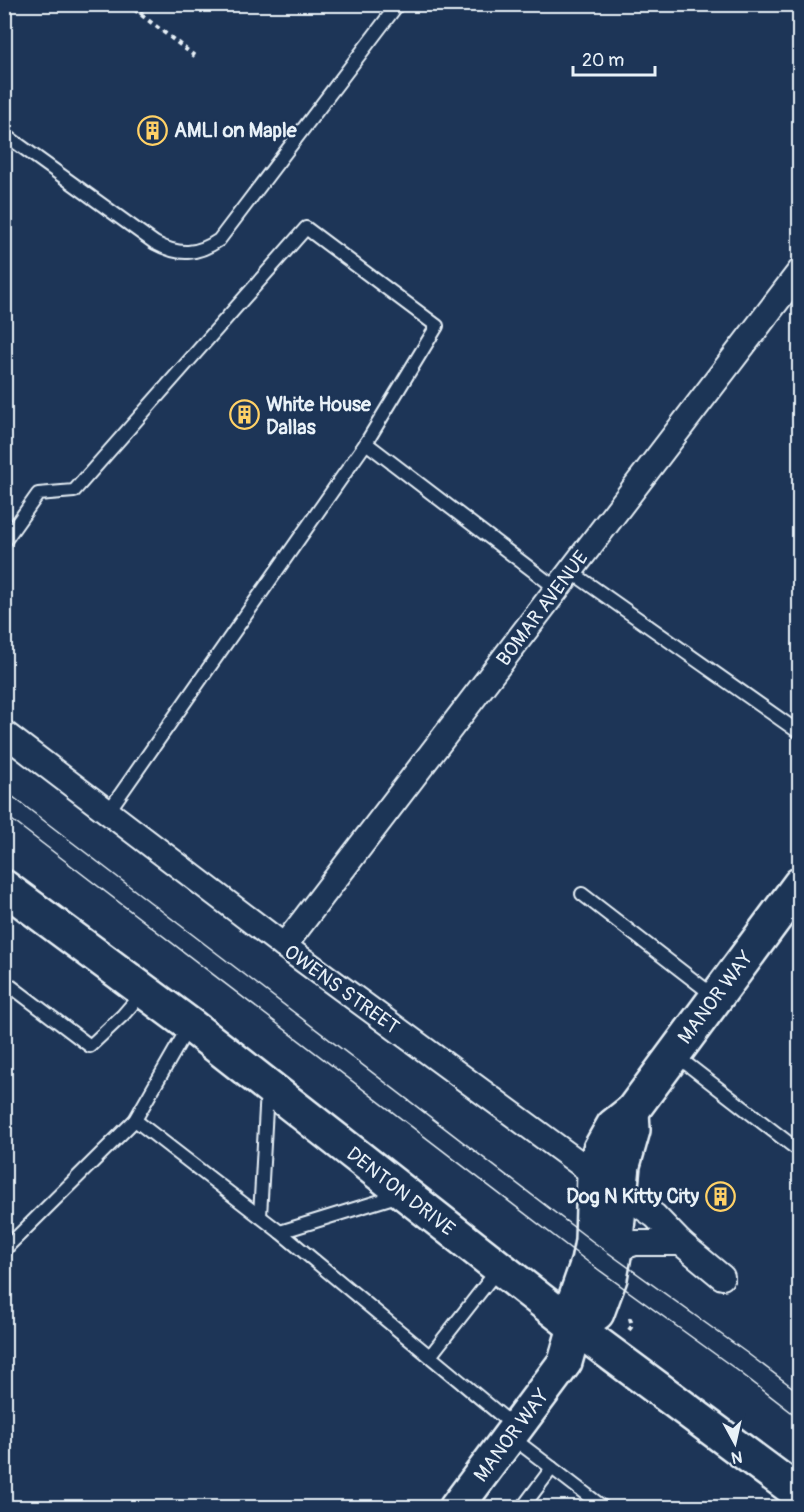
<svg xmlns="http://www.w3.org/2000/svg" width="804" height="1512" font-family="Pangolin,sans-serif">
  <rect width="100%" height="100%" fill="#1d3557"/>
  <filter id="ink" filterUnits="userSpaceOnUse"><feTurbulence type="fractalNoise" baseFrequency=".0167" numOctaves="2"/><feDisplacementMap in="SourceGraphic" scale="12" xChannelSelector="R" yChannelSelector="G"/><feConvolveMatrix kernelMatrix="1 2 1 2 8 2 1 2 1" color-interpolation-filters="sRGB"/></filter>
  <g filter="url(#ink)">
    <g fill="none" stroke-linecap="round" stroke-linejoin="round">
      <defs>
        <g id="lane">
          <path d="M 4,134 L 155,243 C 179,256 197,255 219,240 L 398,4"/>
          <polyline points="4,542 38,494 74,491 306,228 437,326 366,443"/>
          <polyline points="570,571 800,733"/>
          <polyline points="108,812 366,443 557,589"/>
          <polyline points="582,894 714,996"/>
          <polyline points="4,981 90,1046 123,1015 143,992"/>
          <polyline points="674,1054 794,1147"/>
          <polyline points="135,1120 280,1232 515,1427"/>
          <polyline points="260,1216 267,1090"/>
          <polyline points="280,1232 400,1195"/>
          <polyline points="4,1252 9,1245 135,1120 189,1026"/>
          <polyline points="430,1356 499,1268"/>
          <polyline points="510,1436 552,1468"/>
          <polyline points="522,1508 552,1468 604,1508"/>
        </g>
        <g id="street">
          <polyline points="4,733 284,946 594,1174 655,1216 681,1243 722,1277"/>
          <polyline points="284,946 800,271"/>
          <polyline points="615,1250 635,1243 681,1243"/>
        </g>
        <g id="secondary">
          <polyline points="4,887 190,1025 575,1327 800,1494"/>
          <polyline points="575,1327 597,1313 610,1278 615,1250 623,1165 633,1130 632,1111"/>
          <polyline points="456,1508 565,1362 575,1327 574,1302 588,1262 592,1241 594,1174 600,1149 613,1126 632,1111 800,884"/>
        </g>
      </defs>
      <!-- lane casing -->
      <use href="#lane" stroke="#e8f1f8" stroke-width="16"/>
      <!-- street casing -->
      <use href="#street" stroke="#e8f1f8" stroke-width="28"/>
      <!-- secondary casing -->
      <use href="#secondary" stroke="#e8f1f8" stroke-width="38"/>
      <!-- path -->
      <g stroke="#e8f1f8" stroke-width="4" stroke-dasharray="4.5 4.5" stroke-linecap="butt">
        <polyline points="127,4 196,57"/>
        <polyline points="140,15 148,4"/>
        <polyline points="629,1330 632,1326 629,1314"/>
      </g>
      <!-- lane -->
      <use href="#lane" stroke="#1d3557" stroke-width="12"/>
      <!-- street -->
      <use href="#street" stroke="#1d3557" stroke-width="24"/>
      <!-- secondary -->
      <use href="#secondary" stroke="#1d3557" stroke-width="33"/>
      <!-- tram -->
      <g stroke="#e8f1f8" stroke-width="1.5">
        <polyline points="4,790 592,1241 747,1353 800,1393"/>
        <polyline points="4,814 588,1262 737,1370 800,1419"/>
      </g>
    </g>
  </g>
  <!-- icons -->
  <defs>
    <symbol id="building-ring" viewBox="-11 -11 22 22"><circle r="9.5" fill="#1d3557" stroke="#ffd166" stroke-width="1.5"/><path d="M-4-6H4V6H1V3H-1V6H-4ZM-2.5-4.3h1.7v1.8h-1.7ZM.8-4.3h1.7v1.8H.8ZM-2.5-1h1.7V.8h-1.7ZM.8-1h1.7V.8H.8Z" fill="#ffd166"/></symbol>
  </defs>
  <g fill-rule="evenodd">
    <use href="#building-ring" x="136" y="114" width="33" height="33"/>
    <use href="#building-ring" x="228" y="398" width="33" height="33"/>
    <use href="#building-ring" x="704" y="1180" width="33" height="33"/>
  </g>
  <g text-anchor="middle" stroke-width="4.5" stroke-linejoin="round" paint-order="stroke">
    <!-- poi labels -->
    <g font-size="20" font-weight="bold" fill="#e8f1f8" stroke="#1d3557" text-anchor="start">
      <text x="174" y="137">AMLI on Maple</text>
      <text x="266" y="411">White House<tspan x="266" dy="23">Dallas</tspan></text>
      <text x="699" y="1203" text-anchor="end">Dog N Kitty City</text>
    </g>
    <!-- street labels -->
    <g font-size="20" fill="#e8f1f8" stroke="#1d3557">
      <text transform="translate(542 608) rotate(-53)" y="7">BOMAR AVENUE</text>
      <text transform="translate(342 989) rotate(36)" y="7">OWENS STREET</text>
      <text transform="translate(715 997) rotate(-53)" y="7">MANOR WAY</text>
      <text transform="translate(401 1191) rotate(38)" y="7">DENTON DRIVE</text>
      <text transform="translate(511 1435) rotate(-53)" y="7">MANOR WAY</text>
    </g>
  </g>
  <!-- margin -->
  <rect width="804" height="1512" fill="none" stroke="#1d3557" stroke-width="24"/>
  <rect x="12" y="12" width="780" height="1488" fill="none" stroke="#e8f1f8" stroke-width="2" filter="url(#ink)"/>
  <!-- north arrow -->
  <g transform="translate(735 1443) rotate(172)" stroke="#1d3557" stroke-width="4.5" paint-order="stroke">
  <path d="M0-4.5L10 22L0 15L-10 22Z" fill="#e8f1f8"/>
  <text y="-9" font-size="16" font-weight="bold" text-anchor="middle" fill="#e8f1f8">N</text>
  </g>
  <!-- scale -->
  <path d="M573 66v9h82v-9" fill="none" stroke="#e8f1f8" stroke-width="3"/>
  <text x="582" y="66" font-size="18" fill="#e8f1f8" stroke="#1d3557" stroke-width="4.5" paint-order="stroke">20 m</text>
</svg>
